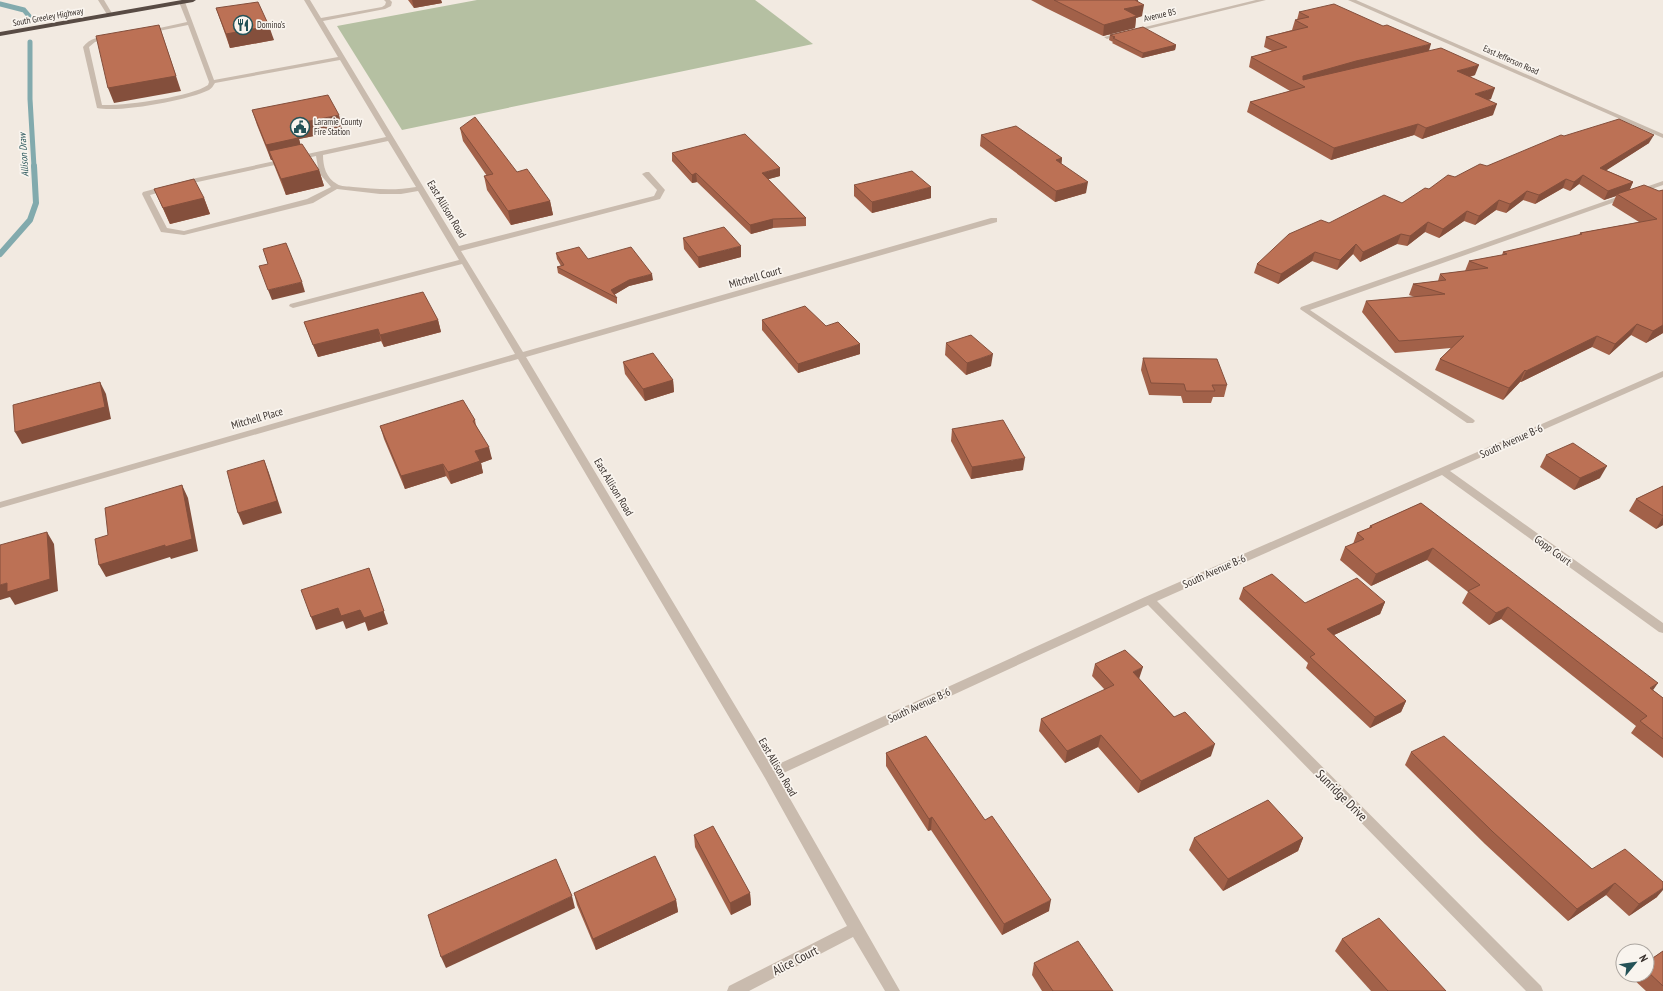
<svg xmlns="http://www.w3.org/2000/svg" width="1663" height="991" font-family="'PT Sans Narrow',sans-serif">
  <rect width="100%" height="100%" fill="#f2eae1"/>
  <!-- green -->
  <polygon fill="#b5c0a2" points="477,0 755,0 813,44 402,130 337,26"/>
  <g fill="none" stroke-linecap="round" stroke-linejoin="round">
    <!-- stream-far1 -->
    <g stroke="#82aaad" stroke-width="5">
      <polyline points="0,4 24,10 29,16"/>
      <polyline points="30,42 30,99 34,167"/>
    </g>
    <!-- stream -->
    <polyline stroke="#82aaad" stroke-width="6" points="0,254 30,220 36,203 34,166"/>
    <!-- minor -->
    <g fill="#c9bbae" fill-rule="evenodd">
      <polygon points="98,0 104,0 113,15 112,16 108,16"/>
      <path d="M 182,0 L 185,2 L 214,80 L 338,57 L 304,0 L 310,0 L 321,18 L 382,7 L 385,5 L 386,2 L 384,0 L 390,0 L 392,2 L 391,6 L 385,9 L 323,21 L 459,246 L 654,196 L 657,190 L 642,174 L 646,172 L 649,172 L 665,190 L 660,199 L 461,251 L 523,352 L 991,218 L 997,218 L 997,222 L 526,357 L 772,767 L 1145,597 L 1663,371 L 1663,377 L 1450,471 L 1663,623 L 1663,633 L 1659,632 L 1442,475 L 1157,601 L 1541,986 L 1543,991 L 1526,991 L 1148,605 L 777,776 L 900,991 L 885,991 L 853,937 L 749,991 L 727,991 L 729,986 L 847,926 L 765,778 L 518,359 L 0,508 L 0,502 L 515,354 L 462,264 L 293,308 L 289,306 L 290,304 L 459,260 L 418,191 L 401,194 L 380,194 L 337,189 L 313,203 L 184,235 L 161,232 L 142,194 L 143,192 L 192,179 L 386,137 L 340,60 L 215,83 C 213,86 212,88 209,90 C 189,100 119,113 97,108 L 83,47 C 90,38 99,37 109,35 L 112,37 L 95,42 L 89,47 L 102,105 C 124,106 191,97 208,85 L 209,82 L 188,25 L 149,33 L 146,31 L 187,22 L 179,2 ZM 388,141 L 416,187 C 394,191 374,189 353,187 C 348,186 341,187 337,184 C 326,178 323,166 323,155 ZM 316,156 L 319,173 L 331,187 L 307,199 L 184,231 L 167,228 L 150,195 L 193,183 Z"/>
      <polygon points="1256,0 1266,0 1107,39 1104,37"/>
      <polygon points="1348,0 1356,0 1663,134 1663,138"/>
      <polygon points="1663,181 1663,185 1310,310 1473,419 1475,421 1473,423 1467,423 1300,309 1301,307"/>
    </g>
    <!-- highway -->
    <polygon fill="#584b44" fill-rule="evenodd" points="182,0 196,0 193,2 0,36 0,32"/>
  </g>
  <!-- wall -->
  <g fill="#a26149">
    <polygon points="408,0 441,0 442,3 414,8"/>
    <polygon points="1031,0 1138,0 1138,2 1142,16 1136,18 1135,28 1103,36 1046,8"/>
    <polygon points="216,8 274,40 230,48"/>
    <polygon points="1299,12 1429,51 1475,75 1470,77 1491,99 1488,100 1493,115 1422,139 1414,135 1331,160 1247,112 1250,102 1290,91 1249,67 1251,57 1272,51 1264,47 1266,37 1292,30 1295,20 1297,20"/>
    <polygon points="1110,35 1176,45 1175,50 1142,58 1112,43 1113,42 1109,40"/>
    <polygon points="252,110 343,130 299,139 300,144 319,170 324,186 286,195 272,160 271,160 257,125"/>
    <polygon points="460,128 517,172 550,201 553,215 511,225 487,190 484,176 487,176 463,141"/>
    <polygon points="981,135 1062,158 1061,164 1086,193 1055,202 980,146"/>
    <polygon points="1564,136 1649,143 1606,170 1633,182 1630,189 1659,191 1663,190 1663,333 1646,343 1631,335 1609,355 1592,347 1521,382 1520,382 1503,400 1435,370 1440,359 1451,348 1395,353 1362,312 1366,301 1415,297 1409,295 1413,284 1438,281 1440,274 1465,271 1469,261 1502,255 1503,252 1579,235 1580,233 1639,222 1612,205 1616,196 1604,200 1579,184 1570,191 1563,188 1535,204 1523,200 1506,213 1496,210 1475,225 1464,221 1439,238 1425,232 1407,246 1397,244 1360,262 1353,254 1337,270 1312,261 1278,284 1254,273 1257,264 1329,223 1402,203 1429,189 1455,177 1487,166"/>
    <polygon points="672,153 780,176 768,179 806,218 806,226 773,228 751,234 697,182 692,183 672,161"/>
    <polygon points="854,185 931,198 872,213 854,196"/>
    <polygon points="154,189 204,198 210,214 170,224"/>
    <polygon points="683,238 741,257 699,268 684,249"/>
    <polygon points="556,253 588,259 653,280 629,286 614,295 617,298 617,304 558,273 557,267 561,266 557,259"/>
    <polygon points="438,320 441,332 384,347 381,341 318,357 304,322"/>
    <polygon points="762,320 860,354 798,373 762,330"/>
    <polygon points="946,343 991,366 966,375 945,355"/>
    <polygon points="1143,358 1227,385 1224,397 1213,397 1211,403 1183,403 1181,396 1149,395 1141,370"/>
    <polygon points="623,362 673,380 674,392 645,401 625,374"/>
    <polygon points="475,420 476,425 492,459 481,463 483,473 451,484 446,476 405,489 384,439 380,426"/>
    <polygon points="952,429 1023,470 971,479 951,441"/>
    <polygon points="1546,455 1600,478 1574,490 1540,467"/>
    <polygon points="1663,486 1663,525 1656,529 1629,511 1636,499"/>
    <polygon points="1421,503 1663,698 1663,758 1631,733 1636,726 1501,619 1489,625 1462,603 1468,592 1427,560 1371,586 1340,560 1345,547 1353,544 1357,533 1369,528 1370,526"/>
    <polygon points="1243,588 1305,603 1385,602 1380,614 1334,635 1406,701 1401,712 1370,728 1306,668 1308,663 1239,599"/>
    <polygon points="1095,664 1139,679 1211,756 1138,793 1098,747 1065,763 1039,731 1041,719 1105,690 1092,676"/>
    <polygon points="1411,752 1527,811 1592,869 1657,897 1629,916 1606,895 1568,921 1485,844 1405,765"/>
    <polygon points="886,753 985,820 1049,911 1002,935 931,830 928,831 886,766"/>
    <polygon points="694,835 750,893 751,905 731,915 695,847"/>
    <polygon points="1194,838 1303,838 1298,851 1223,891 1189,850"/>
    <polygon points="574,893 676,900 678,912 596,950 577,905"/>
    <polygon points="1342,939 1446,991 1371,991 1335,951"/>
    <polygon points="1663,951 1663,991 1646,991 1631,977 1633,975 1647,975 1647,962"/>
    <polygon points="1034,963 1113,991 1042,991 1032,975"/>
  </g>
  <!-- shaded-wall -->
  <g fill="#844f3c">
    <polygon points="412,0 441,0 442,3 414,8"/>
    <polygon points="1134,0 1138,0 1137,6 1144,5 1142,16 1136,18 1135,28 1103,36 1104,25 1124,9"/>
    <polygon points="159,25 181,91 114,103 108,88"/>
    <polygon points="269,26 274,40 230,48 226,34"/>
    <polygon points="1431,44 1428,54 1301,84 1303,76 1356,61"/>
    <polygon points="1176,45 1175,50 1142,58 1143,53"/>
    <polygon points="1479,65 1475,75 1454,81 1457,71"/>
    <polygon points="1495,88 1491,99 1471,105 1475,94"/>
    <polygon points="1497,104 1493,115 1422,139 1426,128"/>
    <polygon points="339,115 343,130 299,139 303,153 269,151 272,160 271,160 266,145 290,125"/>
    <polygon points="1418,124 1414,135 1331,160 1334,148"/>
    <polygon points="1654,135 1649,143 1596,177 1600,168"/>
    <polygon points="1062,158 1061,169 1056,160"/>
    <polygon points="780,168 780,176 762,181 762,173"/>
    <polygon points="319,170 324,186 286,195 281,179"/>
    <polygon points="696,173 697,182 692,183 692,175"/>
    <polygon points="1583,175 1579,184 1570,191 1574,182"/>
    <polygon points="1566,179 1563,188 1535,204 1539,195"/>
    <polygon points="1088,182 1086,193 1055,202 1056,191"/>
    <polygon points="1633,182 1629,191 1617,194 1616,196 1604,200 1608,191"/>
    <polygon points="931,187 931,198 872,213 872,202"/>
    <polygon points="1527,191 1523,200 1506,213 1510,204"/>
    <polygon points="204,198 210,214 170,224 163,208"/>
    <polygon points="1499,200 1496,210 1475,225 1479,216"/>
    <polygon points="550,201 553,215 511,225 508,211"/>
    <polygon points="1467,211 1464,221 1439,238 1443,229"/>
    <polygon points="773,219 773,228 751,234 750,225"/>
    <polygon points="1428,222 1425,232 1407,246 1410,236"/>
    <polygon points="1401,234 1397,244 1360,262 1363,252"/>
    <polygon points="1356,244 1353,254 1337,270 1340,260"/>
    <polygon points="741,246 741,257 699,268 698,257"/>
    <polygon points="1315,252 1312,261 1278,284 1281,274"/>
    <polygon points="652,274 653,280 629,286 612,296 611,290 629,280"/>
    <polygon points="302,282 305,292 272,300 268,290"/>
    <polygon points="438,320 441,332 384,347 380,335"/>
    <polygon points="1637,324 1631,335 1609,355 1615,344"/>
    <polygon points="1663,325 1663,333 1646,343 1653,331"/>
    <polygon points="378,329 381,341 318,357 313,345"/>
    <polygon points="1597,336 1592,347 1521,382 1526,371"/>
    <polygon points="860,344 860,354 798,373 798,364"/>
    <polygon points="993,354 991,366 966,375 967,363"/>
    <polygon points="1525,370 1520,382 1503,400 1509,388"/>
    <polygon points="673,380 674,392 645,401 643,389"/>
    <polygon points="100,382 106,394 111,419 22,444 15,432"/>
    <polygon points="489,447 492,459 481,463 483,473 451,484 448,472 475,451"/>
    <polygon points="1025,458 1023,470 971,479 972,467"/>
    <polygon points="264,460 269,473 282,513 243,525 238,513"/>
    <polygon points="443,464 446,476 405,489 401,476"/>
    <polygon points="1607,466 1600,478 1574,490 1580,478"/>
    <polygon points="182,485 188,498 198,551 171,559 170,557 106,577 99,565"/>
    <polygon points="1663,517 1663,525 1656,529"/>
    <polygon points="47,532 54,544 58,591 15,605 10,597 0,600 0,585 7,583"/>
    <polygon points="1433,548 1427,560 1371,586 1376,574"/>
    <polygon points="369,568 388,624 368,631 365,622 346,629 343,621 316,630 311,617"/>
    <polygon points="1385,602 1380,614 1323,640 1327,629"/>
    <polygon points="1508,607 1501,619 1489,625 1496,613"/>
    <polygon points="1143,667 1139,679 1130,684 1133,672"/>
    <polygon points="1658,683 1649,696 1650,688"/>
    <polygon points="1406,701 1401,712 1370,728 1375,717"/>
    <polygon points="1101,735 1098,747 1065,763 1067,751"/>
    <polygon points="1215,744 1211,756 1138,793 1141,781"/>
    <polygon points="932,817 931,830 928,831 929,819"/>
    <polygon points="1303,838 1298,851 1223,891 1228,879"/>
    <polygon points="1615,883 1606,895 1568,921 1577,909"/>
    <polygon points="1663,888 1663,890 1657,897 1629,916 1639,904"/>
    <polygon points="750,893 751,905 731,915 730,903"/>
    <polygon points="572,896 575,908 446,968 441,957"/>
    <polygon points="676,900 678,912 596,950 593,939"/>
    <polygon points="1051,900 1049,911 1002,935 1004,924"/>
  </g>
  <!-- building -->
  <g fill="#bc7155" stroke="#844f3c">
    <polygon points="1054,0 1135,0 1144,5 1124,9 1137,16 1104,25"/>
    <polygon points="258,2 269,26 226,34 216,8"/>
    <polygon points="1334,4 1383,26 1387,25 1431,44 1356,61 1303,76 1303,80 1441,48 1479,65 1457,71 1495,88 1475,94 1497,104 1426,128 1418,124 1334,148 1250,102 1305,87 1251,57 1287,47 1266,37 1308,27 1295,20 1309,17 1299,12"/>
    <polygon points="159,25 176,76 108,88 96,36"/>
    <polygon points="1143,27 1176,45 1143,53 1113,38 1115,37 1110,35"/>
    <polygon points="328,95 339,115 290,125 298,138 266,145 252,110"/>
    <polygon points="475,117 517,172 527,169 550,201 508,211 484,176 493,174 460,128"/>
    <polygon points="1619,119 1654,135 1600,168 1633,182 1608,191 1583,175 1574,182 1566,179 1539,195 1527,191 1510,204 1499,200 1479,216 1467,211 1443,229 1428,222 1410,236 1401,234 1363,252 1356,244 1340,260 1315,252 1281,274 1257,264 1289,234 1321,220 1329,223 1384,195 1402,203 1425,188 1429,189 1448,175 1455,177 1480,164 1487,166 1561,135 1564,136"/>
    <polygon points="1016,126 1062,158 1056,160 1088,182 1056,191 981,135"/>
    <polygon points="745,134 780,168 762,173 806,218 773,219 750,225 696,173 692,175 672,153"/>
    <polygon points="302,144 319,170 281,179 269,151"/>
    <polygon points="912,171 931,187 872,202 854,185"/>
    <polygon points="194,179 204,198 163,208 154,189"/>
    <polygon points="1644,185 1659,191 1663,190 1663,325 1653,331 1637,324 1615,344 1597,336 1526,371 1525,370 1509,388 1440,359 1464,336 1399,341 1366,301 1445,294 1413,284 1446,280 1440,274 1488,268 1469,261 1507,254 1503,252 1582,234 1580,233 1657,219 1617,194"/>
    <polygon points="724,227 741,246 698,257 683,238"/>
    <polygon points="286,243 302,282 268,290 259,266 268,264 263,249"/>
    <polygon points="579,247 588,259 631,247 652,274 629,280 611,290 617,298 557,267 564,265 556,253"/>
    <polygon points="423,292 438,320 380,335 378,329 313,345 304,322"/>
    <polygon points="805,306 826,326 838,322 860,344 798,364 762,320"/>
    <polygon points="971,335 993,354 967,363 946,343"/>
    <polygon points="653,353 673,380 643,389 623,362"/>
    <polygon points="1143,358 1217,359 1227,385 1212,385 1215,391 1186,391 1184,384 1151,383"/>
    <polygon points="100,382 105,407 15,432 13,405"/>
    <polygon points="463,400 475,420 473,421 489,447 475,451 480,461 448,472 443,464 401,476 380,426"/>
    <polygon points="1003,420 1025,458 972,467 952,429"/>
    <polygon points="1573,443 1607,466 1580,478 1546,455"/>
    <polygon points="264,460 277,501 238,513 227,471"/>
    <polygon points="182,485 192,539 165,547 165,545 99,565 95,539 108,535 105,508"/>
    <polygon points="1663,486 1663,516 1636,499"/>
    <polygon points="1421,503 1658,683 1650,688 1663,698 1663,739 1640,721 1647,716 1508,607 1496,613 1468,591 1480,585 1433,548 1376,574 1345,547 1364,539 1357,533 1372,527 1370,526"/>
    <polygon points="47,532 50,579 7,592 7,583 0,585 0,545"/>
    <polygon points="369,568 384,611 364,618 360,610 341,616 338,608 311,617 301,590"/>
    <polygon points="1272,574 1305,603 1357,578 1385,602 1327,629 1406,701 1375,717 1310,657 1315,654 1243,588"/>
    <polygon points="1125,650 1143,667 1133,672 1174,717 1185,712 1215,744 1141,781 1101,735 1067,751 1041,719 1114,685 1095,664"/>
    <polygon points="926,736 985,820 992,816 1051,900 1004,924 932,817 929,819 886,753"/>
    <polygon points="1444,736 1527,811 1592,869 1625,849 1663,882 1663,888 1639,904 1615,883 1577,909 1493,832 1411,752"/>
    <polygon points="1268,800 1303,838 1228,879 1194,838"/>
    <polygon points="713,826 750,893 730,903 694,835"/>
    <polygon points="655,856 676,900 593,939 574,893"/>
    <polygon points="556,859 572,896 441,957 428,915"/>
    <polygon points="1379,918 1446,991 1388,991 1342,939"/>
    <polygon points="1078,941 1113,991 1053,991 1034,963"/>
    <polygon points="1663,951 1663,986 1647,971 1647,962"/>
  </g>
  <!-- icons -->
  <defs>
    <symbol id="restaurant-ring" viewBox="-11 -11 22 22"><circle r="9.5" fill="#f9f4ee" stroke="#245257" stroke-width="1.5"/><path d="M-5-6h1v4h1v-4h1v4h1v-4h1v5L-1.5 .5V6h-2V.5L-5-1ZM5-6V6H3V1.5H1.5Q1.5-4 5-6Z" fill="#245257"/></symbol>
    <symbol id="civic-ring" viewBox="-11 -11 22 22"><circle r="9.5" fill="#f9f4ee" stroke="#245257" stroke-width="1.5"/><path d="M-.6-6.5H3V-4.5H.6V-3L4-1V1h2V6H-6V1h2V-1L-.6-3ZM-1.2 2.5V6h2.4V2.5Z" fill="#245257"/></symbol>
  </defs>
  <g fill-rule="evenodd">
    <use href="#restaurant-ring" x="232" y="14" width="22" height="22"/>
    <use href="#civic-ring" x="289" y="116" width="22" height="22"/>
  </g>
  <g text-anchor="middle" stroke-width="3.5" stroke-linejoin="round" paint-order="stroke">
    <!-- far-street labels -->
    <g font-size="9" fill="#38302c" stroke="#f9f4ee">
      <text transform="translate(1160 15) rotate(-13)" y="3">Avenue B5</text>
      <text transform="translate(48 17) rotate(-10)" y="3">South Greeley Highway</text>
      <text transform="translate(1511 60) rotate(24)" y="3">East Jefferson Road</text>
    </g>
    <!-- far-poi labels -->
    <g font-size="9" fill="#38302c" stroke="#f9f4ee" text-anchor="start">
      <text x="257" y="28">Domino's</text>
      <text x="314" y="125">Laramie County<tspan x="314" dy="10">Fire Station</tspan></text>
    </g>
    <!-- far-water labels -->
    <g font-size="10" font-style="italic" fill="#245257" stroke="#f9f4ee">
      <text transform="translate(23 155) rotate(-94)" y="4">Allison Draw</text>
    </g>
    <!-- street labels -->
    <g font-size="11" fill="#38302c" stroke="#f9f4ee">
      <text transform="translate(447 209) rotate(59)" y="4">East Allison Road</text>
      <text transform="translate(755 277) rotate(-16)" y="4">Mitchell Court</text>
      <text transform="translate(257 418) rotate(-16)" y="4">Mitchell Place</text>
      <text transform="translate(1511 441) rotate(-24)" y="4">South Avenue B-6</text>
      <text transform="translate(614 487) rotate(59)" y="4">East Allison Road</text>
      <text transform="translate(1553 550) rotate(36)" y="4">Gopp Court</text>
      <text transform="translate(1214 571) rotate(-24)" y="4">South Avenue B-6</text>
      <text transform="translate(919 705) rotate(-25)" y="4">South Avenue B-6</text>
      <text transform="translate(778 767) rotate(60)" y="4">East Allison Road</text>
    </g>
    <!-- near-street labels -->
    <g font-size="13" fill="#38302c" stroke="#f9f4ee">
      <text transform="translate(1342 795) rotate(45)" y="5">Sunridge Drive</text>
      <text transform="translate(795 960) rotate(-27)" y="5">Alice Court</text>
    </g>
  </g>
  <!-- north arrow -->
  <g transform="translate(1635 963) rotate(61)"><circle r="19" fill="#f9f4ee" stroke="#aca6a0"/>
  <path d="M0-3L7 15L0 10L-7 15Z" fill="#245257"/>
  <text y="-6" font-size="11" font-weight="bold" text-anchor="middle" fill="#38302c">N</text>
  </g>
</svg>
